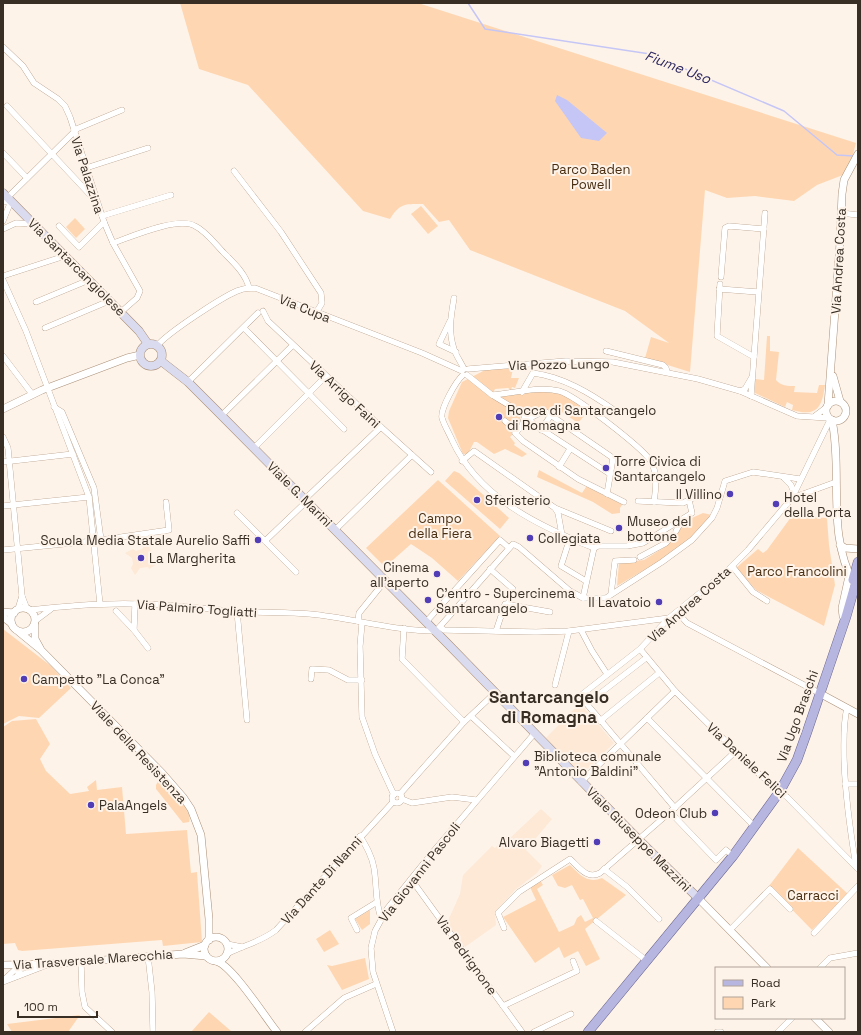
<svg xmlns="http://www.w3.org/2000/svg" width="861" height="1035" font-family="'Space Grotesk',sans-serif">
  <rect width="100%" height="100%" fill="#fef3e9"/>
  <!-- built -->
  <g fill="#fde9d6">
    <polygon points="147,542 151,551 148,553 151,559 157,564 149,569 148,567 140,568 135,575 131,568 133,564 132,558 125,553 133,549 136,551 142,549"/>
    <polygon points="580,703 614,743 580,776 545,739"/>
    <polygon points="541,809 552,819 526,850 542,866 537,873 515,890 495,912 496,925 465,947 447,923 460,894 463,875 492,846 495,848 507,836 510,838"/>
  </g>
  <!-- green -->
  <g fill="#fed7b2">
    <path d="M 180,3 L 418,3 L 856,143 L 848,173 L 817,185 L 794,201 L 755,196 L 727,198 L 705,190 L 690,372 L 645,358 L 651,337 L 669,343 L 625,311 L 470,250 L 449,220 L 439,222 L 423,204 C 405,204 400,203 390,219 L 363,211 L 248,85 L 199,69 Z"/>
    <polygon points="421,206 438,226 428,234 411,214"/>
    <polygon points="75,218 85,229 76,238 66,227"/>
    <path d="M 767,336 L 770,336 L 770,351 L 779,352 L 776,380 C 781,386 788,386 795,386 L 794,392 L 817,393 L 819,385 L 825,385 C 822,408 817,417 792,410 L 793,405 L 787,402 L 785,407 L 755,393 L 755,379 L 764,380 Z"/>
    <polygon points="487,369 513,369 511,378 519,378 515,388 512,387 511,390 508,388 495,389 492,395 548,389 562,392 583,405 578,411 584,416 578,423 559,410 553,414 543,408 521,416 513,434 510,437 515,443 514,445 527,454 522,457 505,449 494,454 477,442 474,442 468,454 463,454 448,418 449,411 462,382"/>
    <polygon points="539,470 582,493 588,484 624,502 620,508 620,513 612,514 593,502 537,477"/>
    <polygon points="454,471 459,473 509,518 500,529 445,481"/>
    <polygon points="438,480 500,536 458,581 432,558 411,544 385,567 366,548"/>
    <polygon points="703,513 712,515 688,540 666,557 617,586 619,563 644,560 668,545 685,521"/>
    <polygon points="794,513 813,517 827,518 829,545 835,585 824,626 756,590 736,568 758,549 763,553 767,550"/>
    <polygon points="3,629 51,666 71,688 39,718 19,716 3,724"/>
    <polygon points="36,719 50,744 40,759 46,771 70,794 89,791 87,787 96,780 97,790 122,787 126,834 187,830 191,873 197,872 202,942 163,946 162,940 22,951 18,950 15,943 3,944 3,727 12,721"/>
    <path d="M 160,778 C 168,785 194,812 189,822 L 183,823 L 156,789 L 156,785 Z"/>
    <polygon points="798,848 848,894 812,930 769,886"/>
    <path d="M 570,865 C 580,875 588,884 602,878 L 626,895 L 585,929 L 600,959 L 586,966 L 578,951 L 564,958 L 559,947 L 535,963 L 503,917 L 536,900 L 530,887 L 540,880 L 543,885 L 537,889 L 559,932 L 574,925 L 577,918 L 581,915 L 585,922 L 593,918 L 583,899 L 580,900 L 572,885 L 565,888 L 558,886 L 552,875 Z"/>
    <polygon points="370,910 370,924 362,930 355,919"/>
    <polygon points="330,930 339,944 324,952 316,939"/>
    <polygon points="365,958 369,979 342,990 327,965 332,966"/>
    <polygon points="209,1012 231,1031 230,1032 191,1032"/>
    <polygon points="80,1015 68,1032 12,1032 7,1024"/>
  </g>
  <!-- water -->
  <polygon fill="#c5c6f6" points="557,95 567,100 607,133 599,141 581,138 555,101"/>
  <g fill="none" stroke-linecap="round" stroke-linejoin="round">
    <!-- stream -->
    <polyline stroke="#c5c6f6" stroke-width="1.5" points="468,3 485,29 650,54 784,111 837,155 854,156"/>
    <defs>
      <g id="minor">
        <polyline points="3,47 23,66 34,83 58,99 65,106 70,117 104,222 113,243 140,291 137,298 121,312"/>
        <polyline points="7,106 94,199"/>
        <polyline points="74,130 122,110"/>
        <polyline points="3,153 27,178"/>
        <polyline points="86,168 148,148"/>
        <polyline points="234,171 281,232 321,293 322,303 316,313"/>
        <polyline points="8,197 75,131"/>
        <polyline points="3,202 11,201 3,221"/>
        <polyline points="841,213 858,215"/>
        <polyline points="102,216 171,195"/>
        <polyline points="59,226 79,247 104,222"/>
        <polyline points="3,229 16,223 34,224"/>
        <path d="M 113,243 C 131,237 178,216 195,226 C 206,231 216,245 224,253 C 234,263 246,274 249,288"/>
        <polyline points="3,276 65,256"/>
        <polyline points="721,277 725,228 729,226 764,229"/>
        <polyline points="3,280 26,331 89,497 100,604"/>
        <polyline points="720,284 717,336 754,357"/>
        <polyline points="719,289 758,292"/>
        <path d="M 454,298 C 451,316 448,331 454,349 C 456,356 461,362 464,369"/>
        <polyline points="36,302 89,280"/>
        <polyline points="263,311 268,321 381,427 431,472"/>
        <polyline points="450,321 439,344 456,352"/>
        <polyline points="45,328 109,301"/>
        <polyline points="244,328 344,429"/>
        <path d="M 157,346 C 166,334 226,294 240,290 C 245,288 250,288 255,288 L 422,353 L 462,371"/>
        <polyline points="606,351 663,365 666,368 667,372"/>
        <polyline points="3,356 32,394"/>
        <polyline points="468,369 566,361 613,362 698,379 740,391 797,416 828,418"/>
        <path d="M 463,375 C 456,381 440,409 442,418 C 444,425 449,433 452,440 C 478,497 538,526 594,548"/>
        <polyline points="467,375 492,395 530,418 532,423 538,427 610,474"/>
        <polyline points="188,382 258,313"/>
        <polyline points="740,391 745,389 752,377"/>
        <path d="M 522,392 L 533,373 C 563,377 590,393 614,410"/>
        <path d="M 492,395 C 514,393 539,386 559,391 C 575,395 641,447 650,460 C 658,473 656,488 654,502"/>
        <polyline points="751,396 765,213"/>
        <polyline points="54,407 62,412 94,488 101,540"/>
        <polyline points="222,415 291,347"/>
        <polyline points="525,415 522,426 515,433 523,441 578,479 624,502"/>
        <polyline points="815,416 827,407"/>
        <polyline points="530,418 540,413 546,412 613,458 607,494"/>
        <polyline points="505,421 517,431"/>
        <polyline points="541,430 551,415"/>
        <polyline points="3,437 8,448 22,596 18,609"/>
        <polyline points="254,448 323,379"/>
        <polyline points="462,461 474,451 555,508 558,513 562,535"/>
        <polyline points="3,462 73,454"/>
        <polyline points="559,467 570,449"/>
        <polyline points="784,478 791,485 794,493"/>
        <polyline points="792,498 836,482"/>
        <polyline points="305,499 381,427"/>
        <polyline points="638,501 683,503 695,497"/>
        <polyline points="3,506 89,497"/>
        <polyline points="555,508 611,531"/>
        <polyline points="237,513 296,572"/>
        <polyline points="335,530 412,455"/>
        <polyline points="676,531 682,520"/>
        <polyline points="570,538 561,566 586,581"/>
        <polyline points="265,541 307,501"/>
        <polyline points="594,548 598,546 627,546 643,543 692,513 689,500"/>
        <polyline points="3,550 94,541 169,530 166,502"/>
        <polyline points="640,557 666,543 672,536"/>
        <polyline points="732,566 753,592 767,601"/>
        <polyline points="490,569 513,589 508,604"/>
        <polyline points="611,594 615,561 634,560"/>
        <polyline points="22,596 27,609"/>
        <polyline points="583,598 594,548"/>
        <polyline points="135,604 134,630 148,648"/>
        <path d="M 30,610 C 66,606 101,603 136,604 C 170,604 203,609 237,611 C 261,613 285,612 310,614 C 352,618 393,631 436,631 L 513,544 L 519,547 L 570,591 L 583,598 L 606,598 L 662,562 L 692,540 L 712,518 L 717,508 L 725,481 L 753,472 L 800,479"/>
        <polyline points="116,611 134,630"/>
        <polyline points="237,611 247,720"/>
        <polyline points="677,612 687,623 821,694"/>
        <polyline points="35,621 51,609"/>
        <polyline points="358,621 359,613 385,581"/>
        <polyline points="426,622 500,540 509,548"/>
        <polyline points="362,623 360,646 362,717 375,754 394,795"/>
        <polyline points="440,627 444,630 536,632 569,631 669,618"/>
        <polyline points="404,628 402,659 464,722"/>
        <polyline points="581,630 592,651 607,674"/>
        <polyline points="496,631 505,604 550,612"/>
        <polyline points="640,649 675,691 759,774 787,797 858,869"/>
        <polyline points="311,679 312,669 329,670 348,680 362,680"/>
        <polyline points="555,685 569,631"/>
        <polyline points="589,702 646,658"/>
        <path d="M 847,708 C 843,724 844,741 844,757 C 845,794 850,830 856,866"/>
        <polyline points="471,716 514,756"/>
        <polyline points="647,718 755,827"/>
        <polyline points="600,721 659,673"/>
        <polyline points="581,782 675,691"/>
        <polyline points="845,784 858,784"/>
        <circle cx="397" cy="798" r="5"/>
        <polyline points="400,794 464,722 495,693"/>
        <polyline points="402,799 412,803 452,797 476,800"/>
        <polyline points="675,808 580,696 640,649 669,618 727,571 748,550 792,498 830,420"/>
        <polyline points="670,812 716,860 726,850 733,856"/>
        <path d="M 360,836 C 366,846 372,856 374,868 C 377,885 375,902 381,918"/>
        <polyline points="604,869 627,887 659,919"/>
        <polyline points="411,879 522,1032"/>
        <polyline points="596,921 647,961"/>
        <path d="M 504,928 L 498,913 L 519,892 L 570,859 C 579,867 587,880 600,873 L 670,812 L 736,751"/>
        <polyline points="357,930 351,918 377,902"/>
        <polyline points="730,930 770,889 790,909"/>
        <polyline points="814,933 858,886"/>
        <polyline points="227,944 242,947"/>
        <path d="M 227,954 C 244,945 261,942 276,930 L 393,802"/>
        <polyline points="148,956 152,992 153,1032"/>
        <polyline points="81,962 82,992 85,1007 112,1032"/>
        <polyline points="820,968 830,958 858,953"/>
        <polyline points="5,979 20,965 21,969 17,976"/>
        <polyline points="3,982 47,965"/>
        <polyline points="503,1006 577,971 573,961"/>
        <polyline points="305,1032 344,998 376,984"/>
        <polyline points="393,1032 373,972 371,948 375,931 387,909 432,853 534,734"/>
        <polyline points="534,1032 571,1014"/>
        <polyline points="717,1032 721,1032"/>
        <polyline points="778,1032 792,1018"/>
      </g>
      <g id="tertiary">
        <polyline points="833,376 840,401"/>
        <circle cx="836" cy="411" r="10"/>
        <polyline points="828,405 840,243 842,194 844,180 858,154"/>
        <polyline points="3,409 42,390 127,358 140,355"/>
        <path d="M 832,420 C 843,475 826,533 854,584"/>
        <polyline points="840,545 845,548 858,549"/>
        <circle cx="23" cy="620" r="12"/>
        <polyline points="3,612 14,613"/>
        <polyline points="843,616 842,608 849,576"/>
        <polyline points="3,617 11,623"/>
        <polyline points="35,625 35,639 40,648"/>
        <polyline points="19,632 41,650 163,774 183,797 191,809 201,835 209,919 209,940"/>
        <polyline points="821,694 858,714"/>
        <polyline points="698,898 767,968"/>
        <circle cx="216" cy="949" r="12"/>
        <polyline points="185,953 205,945"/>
        <path d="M 216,961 C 232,965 265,1017 277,1032"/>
        <polyline points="3,965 51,964 183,954 206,956"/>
        <polyline points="815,1018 829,1032"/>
      </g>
      <g id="secondary">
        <polyline points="3,193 139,331 148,344"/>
        <circle cx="151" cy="355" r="11"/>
        <polyline points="161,361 188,382 215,409 446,642 639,840 698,898"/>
      </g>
      <g id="primary">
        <polyline points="853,580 858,562"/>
        <polyline points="588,1032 733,856 780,791 797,760 807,732 846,617 858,575"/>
      </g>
    </defs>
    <!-- minor casing -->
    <use href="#minor" stroke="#aa9078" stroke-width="6"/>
    <!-- tertiary casing -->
    <use href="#tertiary" stroke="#aa9078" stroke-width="8"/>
    <!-- secondary casing -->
    <use href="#secondary" stroke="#aa9078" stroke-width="9"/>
    <!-- primary casing -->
    <use href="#primary" stroke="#6b6791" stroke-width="10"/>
    <!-- minor -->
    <use href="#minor" stroke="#fff" stroke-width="5.5"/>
    <!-- tertiary -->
    <use href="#tertiary" stroke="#fff" stroke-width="7"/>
    <!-- secondary -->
    <use href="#secondary" stroke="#dbdbef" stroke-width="8"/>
    <!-- primary -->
    <use href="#primary" stroke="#b7b6e0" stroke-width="9"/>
  </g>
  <!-- markers -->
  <g fill="#513eb6" stroke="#fef3e9" stroke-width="1.5">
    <circle cx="499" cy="417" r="4"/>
    <circle cx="606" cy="468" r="4"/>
    <circle cx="730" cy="494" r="4"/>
    <circle cx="477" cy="500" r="4"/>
    <circle cx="776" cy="504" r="4"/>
    <circle cx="619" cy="528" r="4"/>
    <circle cx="530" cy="538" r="4"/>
    <circle cx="258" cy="540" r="4"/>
    <circle cx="141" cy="558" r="4"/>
    <circle cx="437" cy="574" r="4"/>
    <circle cx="428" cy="600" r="4"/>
    <circle cx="659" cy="602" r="4"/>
    <circle cx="24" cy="679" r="4"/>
    <circle cx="526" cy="763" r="4"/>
    <circle cx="91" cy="805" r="4"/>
    <circle cx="715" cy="813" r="4"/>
    <circle cx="597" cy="842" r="4"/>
  </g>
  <g text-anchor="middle" stroke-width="4" stroke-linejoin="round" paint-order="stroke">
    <!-- park labels -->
    <g font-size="13" fill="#482d10" stroke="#fef3e9">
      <text x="591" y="174">Parco Baden<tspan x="591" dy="15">Powell</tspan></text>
      <text x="440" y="523">Campo<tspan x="440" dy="15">della Fiera</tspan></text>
      <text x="797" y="576">Parco Francolini</text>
      <text x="813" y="900">Carracci</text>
    </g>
    <!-- street labels -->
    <g font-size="13" fill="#382e24" stroke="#fef3e9">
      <text transform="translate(88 175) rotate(72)" y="5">Via Palazzina</text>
      <text transform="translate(838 261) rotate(-87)" y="5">Via Andrea Costa</text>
      <text transform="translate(77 267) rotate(45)" y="5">Via Santarcangiolese</text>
      <text transform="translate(305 308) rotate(22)" y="5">Via Cupa</text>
      <text transform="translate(559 364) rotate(-1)" y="5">Via Pozzo Lungo</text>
      <text transform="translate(345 394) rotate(43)" y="5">Via Arrigo Faini</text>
      <text transform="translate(300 494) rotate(45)" y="5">Viale G. Marini</text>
      <text transform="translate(689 604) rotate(-42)" y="5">Via Andrea Costa</text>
      <text transform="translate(197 608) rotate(4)" y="5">Via Palmiro Togliatti</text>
      <text transform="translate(797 716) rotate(-70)" y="5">Via Ugo Braschi</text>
      <text transform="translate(139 752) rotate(47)" y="5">Viale della Resistenza</text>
      <text transform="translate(747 760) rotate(43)" y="5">Via Daniele Felici</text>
      <text transform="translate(639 839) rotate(45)" y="5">Viale Giuseppe Mazzini</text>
      <text transform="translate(419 872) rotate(-52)" y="5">Via Giovanni Pascoli</text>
      <text transform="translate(321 880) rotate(-48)" y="5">Via Dante Di Nanni</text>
      <text transform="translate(467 955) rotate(54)" y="5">Via Pedrignone</text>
      <text transform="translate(93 959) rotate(-4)" y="5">Via Trasversale Marecchia</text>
    </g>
    <!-- poi labels -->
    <g font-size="13" fill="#382e24" stroke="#fef3e9" text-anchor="start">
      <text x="507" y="415">Rocca di Santarcangelo<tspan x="507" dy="15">di Romagna</tspan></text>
      <text x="614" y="466">Torre Civica di<tspan x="614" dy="15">Santarcangelo</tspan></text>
      <text x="722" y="499" text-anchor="end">Il Villino</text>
      <text x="784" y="502">Hotel<tspan x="784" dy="15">della Porta</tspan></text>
      <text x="485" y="505">Sferisterio</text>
      <text x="627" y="526">Museo del<tspan x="627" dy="15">bottone</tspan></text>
      <text x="538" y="543">Collegiata</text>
      <text x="250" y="545" text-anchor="end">Scuola Media Statale Aurelio Saffi</text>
      <text x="149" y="563">La Margherita</text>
      <text x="429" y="572" text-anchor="end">Cinema<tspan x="429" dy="15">all'aperto</tspan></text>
      <text x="436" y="598">C'entro - Supercinema<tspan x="436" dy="15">Santarcangelo</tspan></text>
      <text x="651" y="607" text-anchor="end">Il Lavatoio</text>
      <text x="32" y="684">Campetto "La Conca"</text>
      <text x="534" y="761">Biblioteca comunale<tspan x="534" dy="15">"Antonio Baldini"</tspan></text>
      <text x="99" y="810">PalaAngels</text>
      <text x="707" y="818" text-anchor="end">Odeon Club</text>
      <text x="589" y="847" text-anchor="end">Alvaro Biagetti</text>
    </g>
    <!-- water labels -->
    <g font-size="14" font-style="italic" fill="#2e2961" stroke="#fef3e9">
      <text transform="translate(678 67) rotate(21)" y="5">Fiume Uso</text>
    </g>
    <!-- district labels -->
    <g font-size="17" font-weight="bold" fill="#382e24" stroke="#fef3e9">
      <text x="549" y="703">Santarcangelo<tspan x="549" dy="20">di Romagna</tspan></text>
    </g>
  </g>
  <!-- border -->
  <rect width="861" height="1035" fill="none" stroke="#382e24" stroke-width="8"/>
  <!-- legend -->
  <rect x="715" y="967" width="130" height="52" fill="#fef3e9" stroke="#afa49a"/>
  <rect x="723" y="980" width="20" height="6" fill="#b7b6e0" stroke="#afa49a"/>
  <text x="751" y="987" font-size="12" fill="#382e24">Road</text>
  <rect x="723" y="997" width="20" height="12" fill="#fed7b2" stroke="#afa49a"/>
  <text x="751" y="1007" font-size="12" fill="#382e24">Park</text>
  <!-- scale -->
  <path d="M18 1011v6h79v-6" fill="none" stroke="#382e24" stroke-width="2"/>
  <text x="24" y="1011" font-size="12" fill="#382e24" stroke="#fef3e9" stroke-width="3" paint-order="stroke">100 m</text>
</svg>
